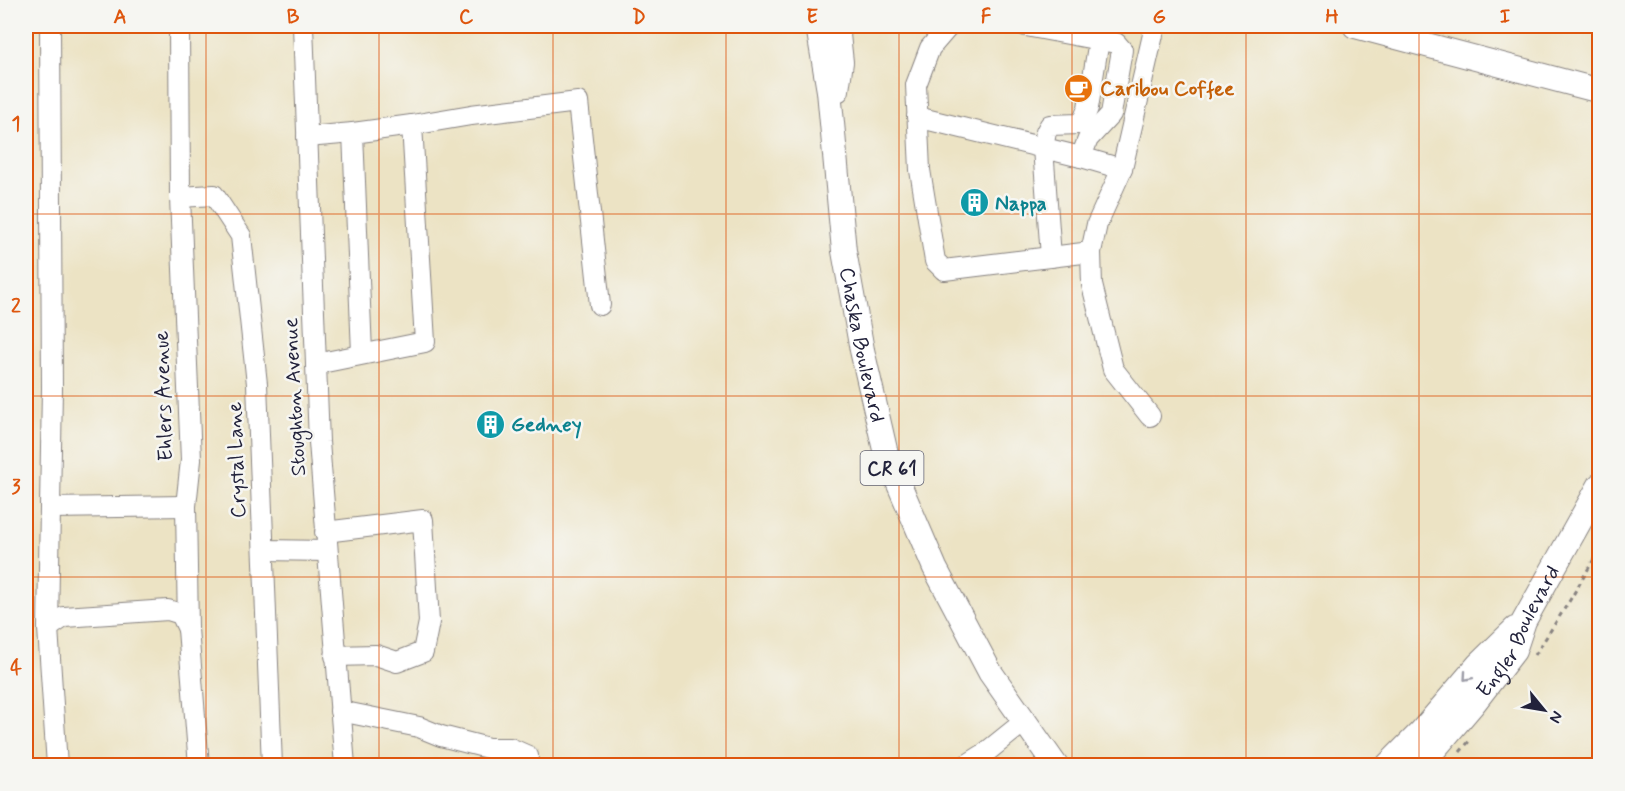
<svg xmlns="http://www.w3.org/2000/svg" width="1625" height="791" font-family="Mynerve,sans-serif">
  <rect width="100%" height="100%" fill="#f6f6f2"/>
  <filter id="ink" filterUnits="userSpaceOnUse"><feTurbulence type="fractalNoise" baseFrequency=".0167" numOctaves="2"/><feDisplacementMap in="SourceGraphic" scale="12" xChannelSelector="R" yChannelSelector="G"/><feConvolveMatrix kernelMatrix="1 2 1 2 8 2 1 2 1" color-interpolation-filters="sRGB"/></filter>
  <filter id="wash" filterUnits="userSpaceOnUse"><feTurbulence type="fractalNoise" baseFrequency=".008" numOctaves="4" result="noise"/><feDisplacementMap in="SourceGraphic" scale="24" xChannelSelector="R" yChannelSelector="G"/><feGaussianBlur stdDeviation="1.35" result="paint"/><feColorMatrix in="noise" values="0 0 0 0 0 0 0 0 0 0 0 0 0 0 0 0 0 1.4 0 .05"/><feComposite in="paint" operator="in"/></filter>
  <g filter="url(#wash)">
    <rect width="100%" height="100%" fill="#ece3c4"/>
  </g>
  <g filter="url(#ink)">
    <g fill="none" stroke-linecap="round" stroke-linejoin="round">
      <defs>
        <g id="minor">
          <polyline points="50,26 52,388 48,628 57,766"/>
          <polyline points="179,26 180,197 191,460 186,506 188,629 199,766"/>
          <polyline points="303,26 319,442 345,766"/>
          <polyline points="949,26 930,48 916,85 920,170 935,261 944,270 1091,252"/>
          <polyline points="1026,26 1116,43 1122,50 1111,114 1088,139 1081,157 1122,169"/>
          <polyline points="917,117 1081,157"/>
          <polyline points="307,137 353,133"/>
          <polyline points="180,197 214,195 241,236 257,384 272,766"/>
          <polyline points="1051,257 1043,148 1046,132 1050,125 1079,124 1084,118 1088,108 1099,40"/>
          <polyline points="362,353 353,133 412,125"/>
          <polyline points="316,364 425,342 412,125 471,115 578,102 600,305"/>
          <polyline points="1150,416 1113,369 1092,285 1091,252 1097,224 1122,169 1155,26"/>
          <polyline points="50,508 186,506"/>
          <polyline points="325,532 423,520 429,622 423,652 397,662 376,655 335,656"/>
          <polyline points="264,550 327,551"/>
          <polyline points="48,628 64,617 168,610 181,614 188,629"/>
          <polyline points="340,711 419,727 441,736 488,748 510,748 528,756"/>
          <polyline points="965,766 984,754 1025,721"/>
        </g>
        <g id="major">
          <path id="s1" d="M 818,26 L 829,91 L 844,251 L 862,350 L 886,454 L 935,568 L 990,672 L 1056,766"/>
          <polyline points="837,26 841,62 837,90"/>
          <polyline points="1355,26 1600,91"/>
          <polyline points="1387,766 1421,732 1479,664 1515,629"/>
          <path id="s2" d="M 1420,766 L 1473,704 L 1514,651 L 1524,621 L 1600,485"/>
        </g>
      </defs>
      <!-- minor casing -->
      <use href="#minor" stroke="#878280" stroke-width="22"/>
      <!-- major casing -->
      <use href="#major" stroke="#878280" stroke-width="26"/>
      <!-- path -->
      <g stroke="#878280" stroke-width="3" stroke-dasharray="4.5 4.5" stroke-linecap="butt">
        <polyline points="1535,655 1570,600 1600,549"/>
        <polyline points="1460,752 1471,739"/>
      </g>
      <!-- minor -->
      <use href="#minor" stroke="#fff" stroke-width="20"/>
      <!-- major -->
      <use href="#major" stroke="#fff" stroke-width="24"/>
    </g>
    <!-- one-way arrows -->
    <defs><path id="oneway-chevron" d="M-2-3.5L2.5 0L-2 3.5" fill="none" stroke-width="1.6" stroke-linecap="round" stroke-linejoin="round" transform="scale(1.5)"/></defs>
    <use stroke="#9c9ca7" href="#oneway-chevron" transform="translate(1467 677) rotate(131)"/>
  </g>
  <!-- grid -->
  <path fill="none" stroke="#de560e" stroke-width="1.5" stroke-opacity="0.55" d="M 206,26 L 206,766M 379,26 L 379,766M 553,26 L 553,766M 726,26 L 726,766M 899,26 L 899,766M 1072,26 L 1072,766M 1246,26 L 1246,766M 1419,26 L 1419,766M 26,214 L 1600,214M 26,396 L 1600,396M 26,577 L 1600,577"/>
  <!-- icons -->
  <defs>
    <symbol id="cafe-disc" viewBox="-11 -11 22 22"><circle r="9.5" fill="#e8710a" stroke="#f6f6f2"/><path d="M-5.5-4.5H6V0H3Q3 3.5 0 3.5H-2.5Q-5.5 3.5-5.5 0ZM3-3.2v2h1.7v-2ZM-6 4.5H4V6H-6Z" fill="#fff"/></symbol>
    <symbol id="building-disc" viewBox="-11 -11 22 22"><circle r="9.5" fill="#0f9aa8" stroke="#f6f6f2"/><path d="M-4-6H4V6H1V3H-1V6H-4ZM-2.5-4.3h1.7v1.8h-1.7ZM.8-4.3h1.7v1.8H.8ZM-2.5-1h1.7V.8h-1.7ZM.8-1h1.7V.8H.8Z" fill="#fff"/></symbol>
  </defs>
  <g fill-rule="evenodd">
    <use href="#cafe-disc" x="1062" y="72" width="33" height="33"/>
    <use href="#building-disc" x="958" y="186" width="33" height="33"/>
    <use href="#building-disc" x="474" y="408" width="33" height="33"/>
  </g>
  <g text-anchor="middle" stroke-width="5" stroke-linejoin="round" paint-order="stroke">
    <!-- shield labels -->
    <rect fill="#f6f6f2" stroke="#626272" stroke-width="1.5" x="860.5" y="451" width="63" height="34" rx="4.5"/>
    <g font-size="20" font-weight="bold" fill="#22223b">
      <text x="892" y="475">CR 61</text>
    </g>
    <!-- food labels -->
    <g font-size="21" font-weight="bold" fill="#c56008" stroke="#f6f6f2" text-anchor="start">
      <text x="1100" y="95">Caribou Coffee</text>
    </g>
    <!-- culture labels -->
    <g font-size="21" font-weight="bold" fill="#0d838f" stroke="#f6f6f2" text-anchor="start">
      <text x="995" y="210">Nappa</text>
      <text x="511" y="431">Gedney</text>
    </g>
    <!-- street labels -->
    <g font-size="21" fill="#22223b" stroke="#f6f6f2">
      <text dy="7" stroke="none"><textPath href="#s1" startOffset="322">Chaska Boulevard</textPath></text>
      <text transform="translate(163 396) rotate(-92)" y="7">Ehlers Avenue</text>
      <text transform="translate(294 397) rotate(-93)" y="7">Stoughton Avenue</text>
      <text transform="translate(236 460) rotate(-92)" y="7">Crystal Lane</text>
      <text dy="7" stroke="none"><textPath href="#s2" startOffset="168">Engler Boulevard</textPath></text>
    </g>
  </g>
  <!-- margin -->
  <rect width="1625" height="791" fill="none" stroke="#f6f6f2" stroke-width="66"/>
  <!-- north arrow -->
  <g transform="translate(1544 710) rotate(120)" stroke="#f6f6f2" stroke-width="4.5" paint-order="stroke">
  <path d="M0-4.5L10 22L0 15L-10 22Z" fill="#22223b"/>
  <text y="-9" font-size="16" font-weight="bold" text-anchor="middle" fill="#22223b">N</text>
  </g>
  <rect x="33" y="33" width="1559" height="725" fill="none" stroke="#de560e" stroke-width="2"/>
  <g font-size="20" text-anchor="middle" font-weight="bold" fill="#de560e">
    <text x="120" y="23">A</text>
    <text x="293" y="23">B</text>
    <text x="466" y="23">C</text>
    <text x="639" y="23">D</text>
    <text x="812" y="23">E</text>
    <text x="986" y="23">F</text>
    <text x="1159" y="23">G</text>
    <text x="1332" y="23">H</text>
    <text x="1505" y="23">I</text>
    <text x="16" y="130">1</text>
    <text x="16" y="312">2</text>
    <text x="16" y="493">3</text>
    <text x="16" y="674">4</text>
  </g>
</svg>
